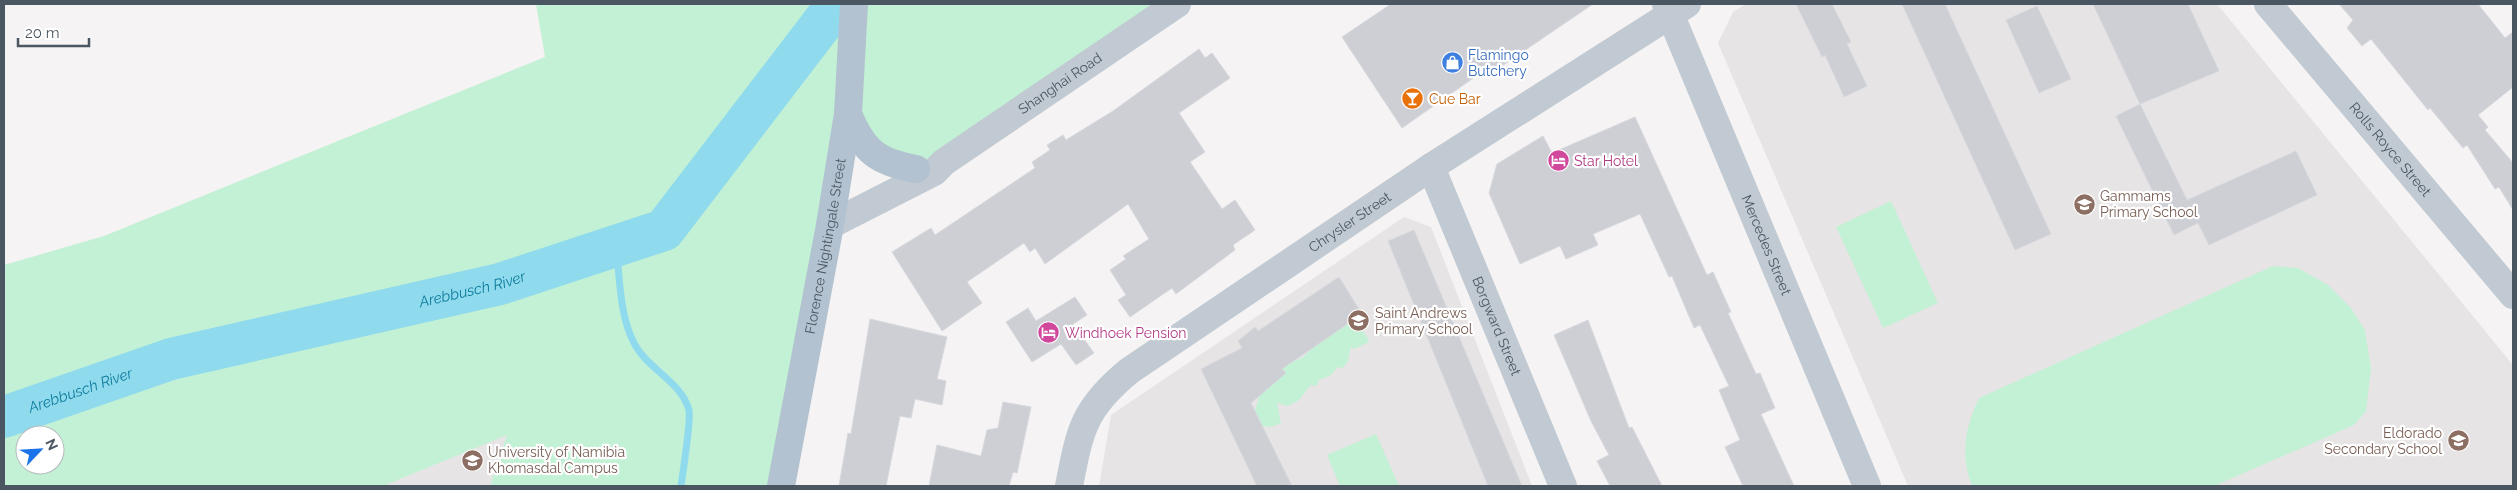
<svg xmlns="http://www.w3.org/2000/svg" width="2517" height="490" font-family="Raleway,sans-serif">
  <rect width="100%" height="100%" fill="#f5f3f3"/>
  <!-- education -->
  <g fill="#e6e4e5">
    <polygon points="1746,4 2217,4 2513,365 2513,486 1908,486 1718,43 1733,12"/>
    <polygon points="1404,217 1431,227 1532,486 1099,486 1111,415"/>
    <polygon points="508,434 490,486 383,486"/>
  </g>
  <!-- green -->
  <g fill="#c3f1d5" fill-rule="evenodd">
    <path d="M 536,4 L 1177,4 L 916,169 L 857,136 L 781,486 L 490,486 L 507,435 L 383,486 L 4,486 L 4,265 L 104,236 L 545,57 ZM 25,435 L 55,435 L 55,465 L 25,465 Z"/>
    <polygon points="1891,201 1938,303 1883,328 1836,227"/>
    <path d="M 2273,266 L 2298,268 L 2328,285 L 2350,307 L 2365,330 L 2371,369 L 2366,411 L 2354,425 L 2214,486 L 1972,486 C 1960,456 1965,427 1979,398 Z"/>
    <path d="M 1347,324 C 1359,325 1365,331 1369,342 L 1354,349 L 1351,347 L 1348,361 L 1343,368 L 1338,367 L 1330,376 L 1319,380 L 1316,386 L 1311,385 L 1298,401 L 1287,406 L 1277,403 L 1281,423 L 1271,427 L 1262,426 L 1255,410 L 1264,381 L 1292,362 L 1302,358 L 1315,346 Z"/>
    <polygon points="1376,434 1399,486 1340,486 1327,455"/>
  </g>
  <g fill="none" stroke-linecap="round" stroke-linejoin="round">
    <!-- stream -->
    <path stroke="#90daee" stroke-width="7" d="M 616,246 C 620,277 619,314 634,343 C 647,369 681,381 689,410 C 691,420 683,472 681,486"/>
    <!-- river -->
    <path stroke="#90daee" stroke-width="42" id="s1" d="M 4,417 L 171,359 L 500,284 L 664,230 L 837,4"/>
  </g>
  <!-- building -->
  <g fill="#cdcfd5" stroke="#d7d9de">
    <polygon points="1391,4 1593,4 1496,70 1492,65 1402,128 1342,37"/>
    <polygon points="1796,4 1832,4 1851,42 1847,44 1867,86 1844,97 1825,55 1822,57"/>
    <polygon points="1902,4 1945,4 2051,234 2015,250"/>
    <polygon points="2093,4 2188,4 2219,71 2140,104"/>
    <polygon points="2339,4 2478,4 2505,38 2513,32 2513,87 2478,115 2488,127 2485,130 2513,163 2513,210 2499,187 2495,189 2467,145 2463,148 2430,108 2428,110 2371,39 2362,46 2347,28 2353,20"/>
    <polygon points="2037,6 2071,79 2039,93 2006,20"/>
    <polygon points="1199,49 1205,58 1212,53 1230,78 1179,113 1205,152 1190,162 1222,209 1235,200 1255,230 1233,245 1235,250 1176,294 1172,288 1130,317 1118,300 1126,295 1110,270 1126,259 1123,256 1149,239 1128,204 1045,264 1035,248 1030,252 1024,243 967,282 982,303 942,331 892,252 931,228 935,235 1035,168 1032,162 1050,150 1047,145 1063,135 1066,140 1113,111"/>
    <polygon points="2140,104 2187,200 2296,151 2317,195 2209,245 2198,223 2174,235 2116,116"/>
    <polygon points="1635,117 1707,275 1713,272 1731,312 1728,313 1756,374 1760,373 1775,408 1761,414 1794,486 1743,486 1725,447 1740,440 1719,390 1729,386 1700,325 1694,328 1672,276 1669,277 1640,214 1593,234 1598,245 1566,259 1560,246 1520,264 1489,193 1497,164 1543,136 1552,153"/>
    <polygon points="1414,230 1522,486 1488,486 1388,241"/>
    <polygon points="1339,277 1362,314 1282,369 1286,373 1251,403 1292,486 1257,486 1201,369 1242,348 1238,341 1255,327 1258,331"/>
    <polygon points="1075,297 1087,315 1073,324 1094,353 1076,365 1061,344 1032,362 1006,322 1028,308 1036,321"/>
    <polygon points="870,319 947,337 937,379 946,381 942,405 915,399 911,418 900,416 886,486 839,486 848,433 851,434"/>
    <polygon points="1588,320 1629,428 1632,427 1662,486 1610,486 1597,461 1609,455 1591,421 1554,335"/>
    <polygon points="1003,402 1031,407 1017,473 1013,472 1009,486 929,486 937,445 981,456 987,430 998,428"/>
  </g>
  <g fill="none" stroke-linecap="round" stroke-linejoin="round">
    <!-- minor -->
    <g stroke="#c1cad2" stroke-width="28">
      <path id="s2" d="M 1666,4 L 1867,486"/>
      <path id="s3" d="M 2268,4 L 2513,295"/>
      <path id="s4" d="M 1431,167 L 1563,486"/>
      <path id="s5" d="M 830,225 L 934,172 L 944,162 L 1177,4"/>
      <path id="s6" d="M 1069,486 C 1080,430 1083,409 1129,371 L 1431,167 L 1687,4"/>
    </g>
    <!-- major -->
    <g stroke="#b3c2d1" stroke-width="28">
      <path d="M 848,114 C 863,150 876,162 916,169"/>
      <path id="s7" d="M 781,486 L 830,225 L 848,114 L 854,4"/>
    </g>
  </g>
  <!-- icons -->
  <defs>
    <symbol id="shop-disc" viewBox="-11 -11 22 22"><circle r="9.5" fill="#3f7fe0" stroke="#fff"/><path d="M-5-2.5h2.3a2.7 3.5 0 0 1 5.4 0H5L5.5 6h-11ZM-1.5-2.5h3a1.5 2.3 0 0 0-3 0Z" fill="#fff"/></symbol>
    <symbol id="bar-disc" viewBox="-11 -11 22 22"><circle r="9.5" fill="#e8710a" stroke="#fff"/><path d="M-6-5H6L.8 .8V4.5H3.5V6h-7V4.5H-.8V.8Z" fill="#fff"/></symbol>
    <symbol id="hotel-disc" viewBox="-11 -11 22 22"><circle r="9.5" fill="#d1479c" stroke="#fff"/><path d="M-6-4.5h1.5V1H6V5H4.5V3h-9V5H-6ZM-4 0a1.8 1.8 0 1 1 3.6 0ZM.5 0V-2.5h3Q6-2.5 6 0Z" fill="#fff"/></symbol>
    <symbol id="school-disc" viewBox="-11 -11 22 22"><circle r="9.5" fill="#8d6e63" stroke="#fff"/><path d="M0-5L7-2L0 1L-7-2ZM-4 1L0 2.5L4 1V4Q0 6-4 4Z" fill="#fff"/></symbol>
    <symbol id="university-disc" viewBox="-11 -11 22 22"><circle r="9.5" fill="#8d6e63" stroke="#fff"/><path d="M0-5L7-2L0 1L-7-2ZM-4 1L0 2.5L4 1V4Q0 6-4 4Z" fill="#fff"/></symbol>
  </defs>
  <g fill-rule="evenodd">
    <use href="#shop-disc" x="1440" y="50" width="25" height="25"/>
    <use href="#bar-disc" x="1400" y="86" width="25" height="25"/>
    <use href="#hotel-disc" x="1546" y="148" width="25" height="25"/>
    <use href="#school-disc" x="2072" y="192" width="25" height="25"/>
    <use href="#school-disc" x="1346" y="308" width="25" height="25"/>
    <use href="#hotel-disc" x="1036" y="320" width="25" height="25"/>
    <use href="#school-disc" x="2446" y="428" width="25" height="25"/>
    <use href="#university-disc" x="460" y="448" width="25" height="25"/>
  </g>
  <g text-anchor="middle" stroke-width="4.5" stroke-linejoin="round" paint-order="stroke">
    <!-- shop labels -->
    <g font-size="14" fill="#366cbe" stroke="#fff" text-anchor="start">
      <text x="1468" y="60">Flamingo<tspan x="1468" dy="16">Butchery</tspan></text>
    </g>
    <!-- street labels -->
    <g font-size="14" fill="#4a5661" stroke="#fff">
      <text dy="5" stroke="none"><textPath href="#s5" startOffset="271">Shanghai Road</textPath></text>
      <text dy="5" stroke="none"><textPath href="#s3" startOffset="190">Rolls Royce Street</textPath></text>
      <text dy="5" stroke="none"><textPath href="#s6" startOffset="400">Chrysler Street</textPath></text>
      <text dy="5" stroke="none"><textPath href="#s2" startOffset="261">Mercedes Street</textPath></text>
      <text dy="5" stroke="none"><textPath href="#s7" startOffset="244">Florence Nightingale Street</textPath></text>
      <text dy="5" stroke="none"><textPath href="#s4" startOffset="172">Borgward Street</textPath></text>
    </g>
    <!-- food labels -->
    <g font-size="14" fill="#c56008" stroke="#fff" text-anchor="start">
      <text x="1429" y="104">Cue Bar</text>
    </g>
    <!-- hotel labels -->
    <g font-size="14" fill="#b23c85" stroke="#fff" text-anchor="start">
      <text x="1574" y="166">Star Hotel</text>
      <text x="1065" y="338">Windhoek Pension</text>
    </g>
    <!-- education labels -->
    <g font-size="14" fill="#785e54" stroke="#fff" text-anchor="start">
      <text x="2100" y="201">Gammams<tspan x="2100" dy="16">Primary School</tspan></text>
      <text x="1375" y="318">Saint Andrews<tspan x="1375" dy="16">Primary School</tspan></text>
      <text x="2442" y="438" text-anchor="end">Eldorado<tspan x="2442" dy="16">Secondary School</tspan></text>
      <text x="488" y="457">University of Namibia<tspan x="488" dy="16">Khomasdal Campus</tspan></text>
    </g>
    <!-- water labels -->
    <g font-size="15" font-style="italic" fill="#0c7c9b" stroke="#fff">
      <text dy="5" stroke="none"><textPath href="#s1" startOffset="486">Arebbusch River</textPath></text>
      <text dy="5" stroke="none"><textPath href="#s1" startOffset="81">Arebbusch River</textPath></text>
    </g>
  </g>
  <!-- border -->
  <rect width="2517" height="490" fill="none" stroke="#4a5661" stroke-width="10"/>
  <!-- north arrow -->
  <g transform="translate(40 450) rotate(65)"><circle r="24" fill="#ffffff" stroke="#b7bbc0"/>
  <path d="M0-4L9 19L0 12L-9 19Z" fill="#1a73e8"/>
  <text y="-8" font-size="14" font-weight="bold" text-anchor="middle" fill="#4a5661">N</text>
  </g>
  <!-- scale -->
  <path d="M18 38v8h71v-8" fill="none" stroke="#4a5661" stroke-width="2.5"/>
  <text x="25" y="38" font-size="15" fill="#4a5661" stroke="#ffffff" stroke-width="4" paint-order="stroke">20 m</text>
</svg>
